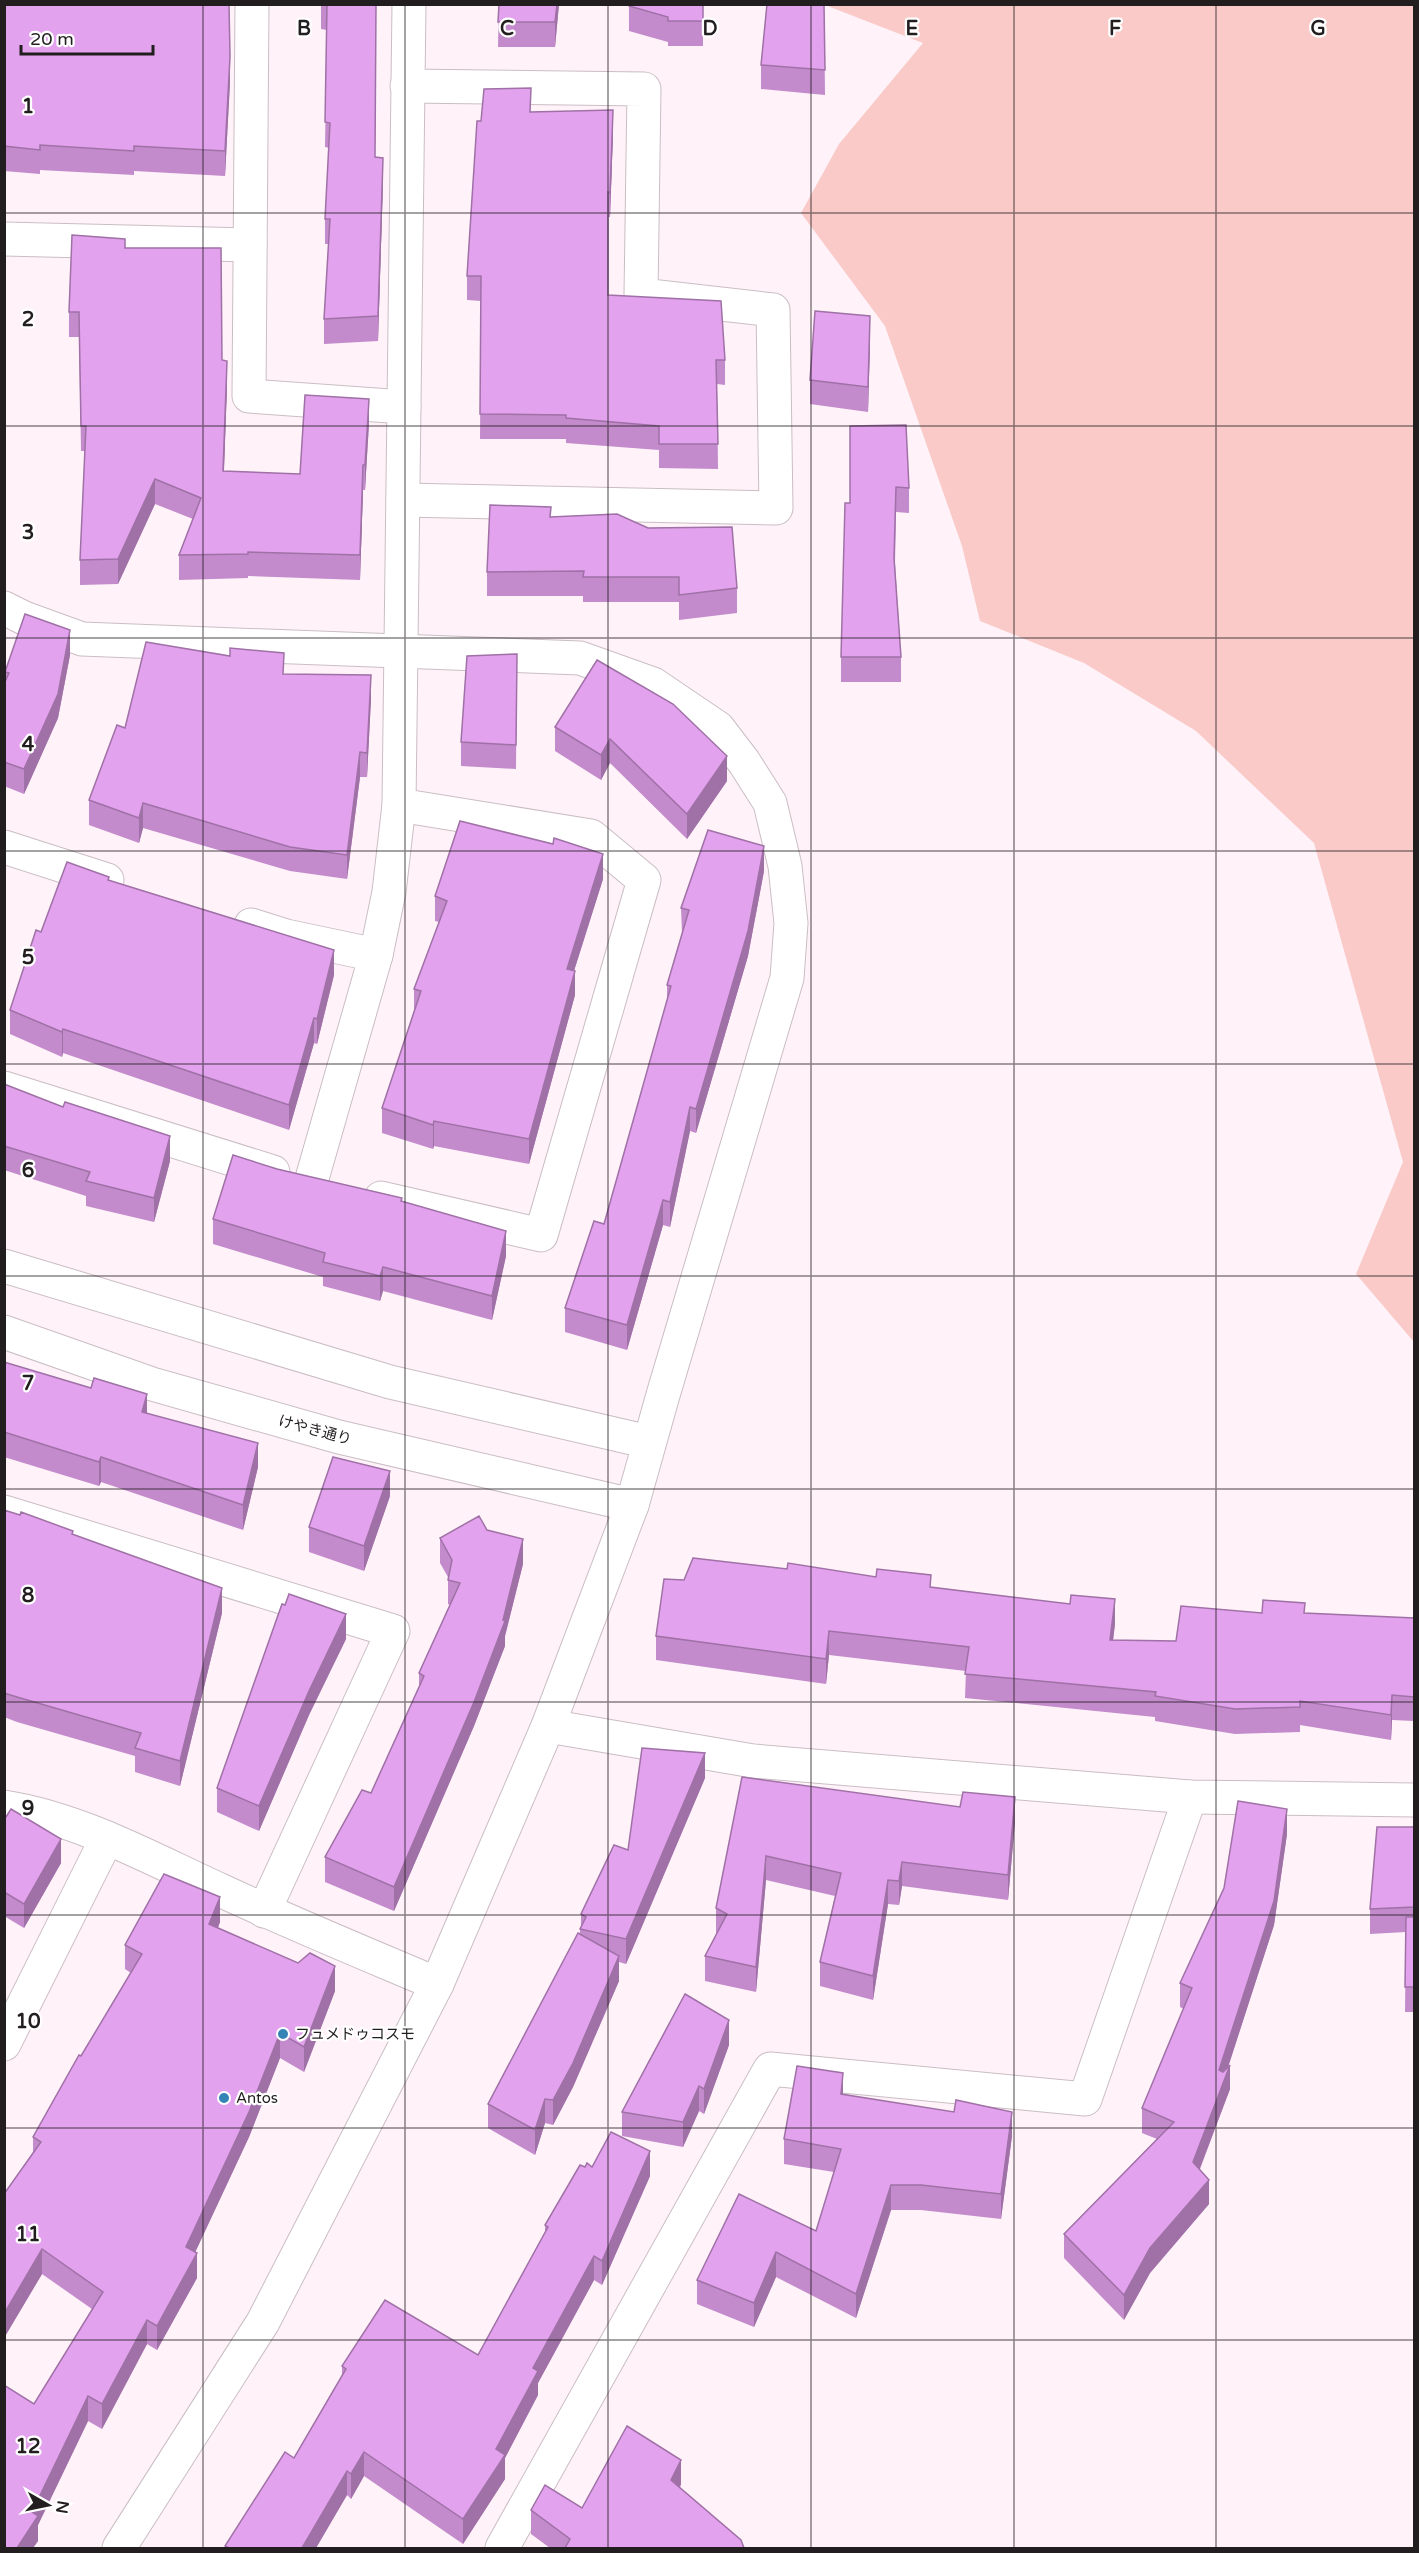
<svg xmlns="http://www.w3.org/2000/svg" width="1419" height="2553" font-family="'Varela Round','Noto Sans JP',sans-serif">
  <rect width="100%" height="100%" fill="#fff2f9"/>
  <!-- green -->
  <polygon fill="#f9cac7" points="825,5 1414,5 1414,1342 1356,1274 1403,1162 1314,843 1196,731 1084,663 980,621 962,546 885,326 801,213 839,144 923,43"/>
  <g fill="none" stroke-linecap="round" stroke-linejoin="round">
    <defs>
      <g id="minor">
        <polyline points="252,4 249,396 404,407"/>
        <polyline points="4,239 250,245"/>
        <polyline points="403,500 776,508 773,310 641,295 644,89 407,86"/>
        <polyline points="4,608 24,618 82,639 580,658 653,684 718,728 744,762 770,803 785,866 791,923 787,978 663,1395 632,1505 548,1726 437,1984 263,2322 119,2548"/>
        <polyline points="4,847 107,880"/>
        <polyline points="251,925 286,936 376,955 389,892 399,805 409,4"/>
        <polyline points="4,1088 273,1172"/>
        <polyline points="311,1182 376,955"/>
        <polyline points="381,1198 541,1235 644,880 591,836 399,805"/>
        <polyline points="4,1266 390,1382 649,1442"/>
        <polyline points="4,1332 152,1384 339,1437 632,1505"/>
        <polyline points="4,1512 393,1631 264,1911"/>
        <polyline points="548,1726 753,1761 1190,1797 1414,1800"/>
        <path d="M 4,1807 C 80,1819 150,1858 220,1890 C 291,1923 364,1953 437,1984"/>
        <polyline points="4,2044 107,1838"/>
        <polyline points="502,2548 770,2069 1085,2099 1190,1797"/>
      </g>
    </defs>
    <!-- minor casing -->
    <use href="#minor" stroke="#cabec4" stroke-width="35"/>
    <!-- minor -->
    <use href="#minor" stroke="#fff" stroke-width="33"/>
  </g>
  <!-- wall -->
  <g fill="#c38bcc">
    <polygon points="4,4 230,82 225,176 134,171 134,175 40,170 40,174 4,171"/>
    <polygon points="321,4 376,4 375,157 383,182 378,341 324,344 324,319 329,244 325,244 325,219 329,148 325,147 327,30 321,29"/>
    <polygon points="499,4 559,4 555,47 498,47"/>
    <polygon points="629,4 703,4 703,46 668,46 668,42 629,31"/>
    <polygon points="824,5 825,95 761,89 761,65"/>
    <polygon points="531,112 613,134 610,217 608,217 608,295 725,360 725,385 717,384 718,469 659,468 659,450 566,443 566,439 480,439 481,301 467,300 467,276 481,121"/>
    <polygon points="125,248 222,360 227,386 224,471 300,474 369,423 365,490 363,490 360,580 248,576 248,578 179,580 179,555 193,519 155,504 118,584 80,585 80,560 85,451 81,451 79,337 69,337 69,312"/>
    <polygon points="870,341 868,412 810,404 810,380"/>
    <polygon points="850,426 909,488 909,513 896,512 895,564 901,657 901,682 841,682 841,657 850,503"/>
    <polygon points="551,517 737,588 737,613 679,620 679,602 583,602 583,596 487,596 487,572"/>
    <polygon points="517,654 516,769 461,766 461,742"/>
    <polygon points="70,655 58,718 24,794 4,786 4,684 5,681 5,672"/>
    <polygon points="597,660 727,781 687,839 610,763 601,780 555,751 555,727"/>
    <polygon points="284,674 371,699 367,777 360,777 347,879 290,871 143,828 139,843 89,825 89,800 125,728"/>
    <polygon points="764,871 748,956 696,1133 690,1131 670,1227 663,1225 627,1350 565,1332 565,1308 604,1224 667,1002 667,985 682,933 681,908"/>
    <polygon points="603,879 574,971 575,995 529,1164 434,1146 433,1149 382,1133 382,1108 414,1011 414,989 439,922 435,921 435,896"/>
    <polygon points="109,880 334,975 317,1044 314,1043 289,1130 63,1053 62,1057 10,1034 10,1010 41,932"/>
    <polygon points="4,1084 170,1161 154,1222 86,1206 86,1196 4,1170"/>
    <polygon points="277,1169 402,1202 506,1256 492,1320 383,1291 380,1301 323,1286 323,1277 213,1244 213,1219"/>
    <polygon points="4,1362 147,1414 258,1467 243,1530 101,1482 99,1486 4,1457"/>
    <polygon points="390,1496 364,1571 309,1552 309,1527"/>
    <polygon points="4,1510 73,1534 222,1613 180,1786 135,1772 135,1756 17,1722 4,1717"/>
    <polygon points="487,1530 523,1564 505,1636 505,1646 474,1726 394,1911 325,1882 325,1857 371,1793 419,1687 419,1673 450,1605 448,1604 448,1577 440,1563 440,1538"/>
    <polygon points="931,1587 1115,1624 1113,1640 1176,1641 1262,1613 1305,1613 1414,1618 1414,1721 1392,1720 1391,1740 1300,1725 1300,1732 1235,1734 1155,1721 1155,1717 965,1698 966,1671 829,1655 826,1684 656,1660 656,1636"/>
    <polygon points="285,1605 346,1639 309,1715 259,1831 217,1812 217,1788"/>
    <polygon points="742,1777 1015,1822 1008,1900 902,1886 899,1905 888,1904 873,2000 820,1986 820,1962 835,1896 766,1880 756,1992 705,1981 705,1956 717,1933 716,1933 716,1908"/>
    <polygon points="705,1778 626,1964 619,1962 619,1981 573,2087 553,2125 545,2123 535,2155 488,2128 488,2104 580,1934 580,1929 581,1927 581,1914 628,1850"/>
    <polygon points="4,1820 61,1863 24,1928 4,1916"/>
    <polygon points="1414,1827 1414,2012 1405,2012 1406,1932 1370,1934 1370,1909"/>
    <polygon points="1287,1834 1274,1925 1228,2066 1230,2089 1200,2169 1209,2204 1150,2273 1124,2320 1064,2258 1064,2234 1157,2139 1142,2133 1142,2108 1184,2009 1180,2007 1180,1983"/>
    <polygon points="220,1922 218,1928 335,1991 304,2072 280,2058 249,2137 195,2252 197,2278 157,2350 147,2344 102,2429 88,2421 38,2525 38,2541 33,2548 4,2548 34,2404 92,2309 42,2274 4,2338 4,2194 33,2152 33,2137 131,1973 125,1969 125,1945"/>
    <polygon points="729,2045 704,2114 699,2111 683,2147 622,2136 622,2112"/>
    <polygon points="843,2094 1012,2136 1001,2219 921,2210 891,2210 856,2318 776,2277 754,2327 697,2304 697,2280 816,2231 834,2172 784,2164 784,2139"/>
    <polygon points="585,2167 592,2167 650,2176 602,2285 594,2280 538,2383 538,2395 505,2458 505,2479 463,2544 364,2476 351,2499 347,2495 316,2548 225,2548 225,2546 294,2458 342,2377 342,2366 478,2355 545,2233 545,2225"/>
    <polygon points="681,2484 680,2488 744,2548 550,2548 531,2534 531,2510 582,2508"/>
  </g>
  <!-- shaded-wall -->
  <g fill="#9f71a6">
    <polygon points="557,4 559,4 555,47 555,22"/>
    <polygon points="230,57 230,82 225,176 225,151"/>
    <polygon points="613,110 613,134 610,217 610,193"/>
    <polygon points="383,158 383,182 378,341 378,316"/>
    <polygon points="870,316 870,341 868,412 868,387"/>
    <polygon points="227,361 227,386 223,496 223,471"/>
    <polygon points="369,399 369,423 365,490 365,465"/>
    <polygon points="363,465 363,490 360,580 360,555"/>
    <polygon points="155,479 155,504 118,584 118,559"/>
    <polygon points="70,630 70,655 58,718 24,794 24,769"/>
    <polygon points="371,675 371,699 367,777 367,753"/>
    <polygon points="610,739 610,763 601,780 601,755"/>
    <polygon points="360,752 360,777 347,879 347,855"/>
    <polygon points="727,756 727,781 687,839 687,814"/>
    <polygon points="143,803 143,828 139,843 139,818"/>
    <polygon points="764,846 764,871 748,956 696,1133 696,1109"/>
    <polygon points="603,854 603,879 567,993 567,969"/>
    <polygon points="334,950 334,975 317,1044 317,1019"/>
    <polygon points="575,971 575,995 529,1164 529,1139"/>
    <polygon points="314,1018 314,1043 289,1130 289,1105"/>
    <polygon points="63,1029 63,1053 62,1057 62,1032"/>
    <polygon points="690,1107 690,1131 670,1227 670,1202"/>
    <polygon points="434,1121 434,1146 433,1149 433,1125"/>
    <polygon points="170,1136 170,1161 154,1222 154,1198"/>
    <polygon points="663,1200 663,1225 627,1350 627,1325"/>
    <polygon points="506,1231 506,1256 492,1320 492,1296"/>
    <polygon points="383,1267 383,1291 380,1301 380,1276"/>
    <polygon points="147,1394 147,1418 142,1412"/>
    <polygon points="258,1443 258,1467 243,1530 243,1505"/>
    <polygon points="101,1457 101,1482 99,1486 99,1462"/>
    <polygon points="390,1471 390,1496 364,1571 364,1546"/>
    <polygon points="523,1539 523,1564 505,1636 505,1646 474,1726 394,1911 394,1887 503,1620"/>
    <polygon points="222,1588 222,1613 180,1786 180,1761"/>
    <polygon points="1115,1599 1115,1624 1110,1665 1110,1640"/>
    <polygon points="346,1614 346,1639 309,1715 259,1831 259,1806 309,1691"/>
    <polygon points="829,1631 829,1655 826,1684 826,1659"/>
    <polygon points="1392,1695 1392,1720 1391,1740 1391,1715"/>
    <polygon points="705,1753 705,1778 626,1964 626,1939"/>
    <polygon points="1015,1797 1015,1822 1008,1900 1008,1875"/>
    <polygon points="1287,1809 1287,1834 1274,1925 1223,2083 1230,2065 1230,2089 1193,2186 1193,2162 1219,2070"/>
    <polygon points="61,1839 61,1863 24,1928 24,1904"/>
    <polygon points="766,1856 766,1880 756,1992 756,1967"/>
    <polygon points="902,1862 902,1886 899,1905 899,1881"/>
    <polygon points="888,1880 888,1904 873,2000 873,1976"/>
    <polygon points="220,1897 220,1922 209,1948 209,1924"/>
    <polygon points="619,1956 619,1981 573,2087 553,2125 553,2100"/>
    <polygon points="335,1966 335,1991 304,2072 304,2047"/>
    <polygon points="729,2020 729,2045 704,2114 704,2089"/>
    <polygon points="280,2033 280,2058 249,2137 186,2272 186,2247"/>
    <polygon points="843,2073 843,2098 841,2094"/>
    <polygon points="699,2086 699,2111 683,2147 683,2122"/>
    <polygon points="545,2099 545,2123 535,2155 535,2130"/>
    <polygon points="1012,2112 1012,2136 1001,2219 1001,2194"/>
    <polygon points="650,2151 650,2176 602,2285 602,2261"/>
    <polygon points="1209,2180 1209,2204 1150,2273 1124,2320 1124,2295 1150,2248"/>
    <polygon points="891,2185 891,2210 856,2318 856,2294"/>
    <polygon points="42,2249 42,2274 4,2338 4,2314"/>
    <polygon points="776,2252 776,2277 754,2327 754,2303"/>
    <polygon points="197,2253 197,2278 157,2350 157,2326"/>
    <polygon points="594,2256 594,2280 538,2383 538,2395 505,2458 505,2479 463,2544 463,2519 496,2449 533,2368"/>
    <polygon points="147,2320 147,2344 102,2429 102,2404"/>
    <polygon points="88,2396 88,2421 38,2525 38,2541 33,2548 17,2548 32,2512"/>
    <polygon points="364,2452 364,2476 351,2499 351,2474"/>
    <polygon points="681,2460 681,2484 671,2505 671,2480"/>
    <polygon points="347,2471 347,2495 316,2548 302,2548"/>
  </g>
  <!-- building -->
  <g fill="#e3a2ed" stroke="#9f71a6" stroke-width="1.5">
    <polygon points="4,4 229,4 230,57 225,151 134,146 134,151 40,145 40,150 4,146"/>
    <polygon points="321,4 376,4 375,157 383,158 378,316 324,319 330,219 325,219 330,123 325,122 327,5"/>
    <polygon points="499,4 557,4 555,22 498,22"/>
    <polygon points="629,4 703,4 703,21 668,21 668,17 629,6"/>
    <polygon points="767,4 824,5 825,70 761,65"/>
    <polygon points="531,88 530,112 613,110 610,193 608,192 608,295 721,301 725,360 716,360 718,444 659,444 659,426 566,418 566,415 480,414 481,276 467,276 477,121 481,121 484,89"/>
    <polygon points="72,235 125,239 125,248 221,248 222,360 227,361 223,471 300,474 305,395 369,399 365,465 363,465 360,555 248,552 248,554 179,555 201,498 155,479 118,559 80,560 86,426 81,426 79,312 69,312"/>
    <polygon points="815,311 870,316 868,387 810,380"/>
    <polygon points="906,425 909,488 896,487 894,558 901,657 841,657 845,503 850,503 850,426"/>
    <polygon points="490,505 551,507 550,517 617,514 648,528 732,527 737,588 679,595 679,577 583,577 584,571 487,572"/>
    <polygon points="25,614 70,630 58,694 24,769 4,762 4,684 9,673 5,672"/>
    <polygon points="146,642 230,656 230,648 284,653 283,674 371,675 367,753 360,752 347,855 290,847 143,803 139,818 89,800 117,725 125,728"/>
    <polygon points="517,654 516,745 461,742 467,656"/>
    <polygon points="597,660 673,704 727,756 687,814 610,739 601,755 555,727"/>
    <polygon points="460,821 553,844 554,838 603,854 567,969 575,971 529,1139 434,1121 433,1125 382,1108 421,991 414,989 447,901 435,896"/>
    <polygon points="708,830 764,846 748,931 696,1109 690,1107 670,1202 663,1200 627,1325 565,1308 594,1221 604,1224 671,986 667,985 689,910 681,908"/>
    <polygon points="67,862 109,877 108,880 334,950 317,1019 314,1018 289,1105 63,1029 62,1032 10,1010 36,930 41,932"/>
    <polygon points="4,1084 63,1107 65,1102 170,1136 154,1198 86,1181 90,1172 4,1146"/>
    <polygon points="233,1155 277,1169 402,1198 401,1201 506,1231 492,1296 383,1267 380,1276 323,1262 325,1253 213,1219"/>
    <polygon points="4,1362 91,1388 94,1378 147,1394 142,1412 258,1443 243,1505 101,1457 99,1462 4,1432"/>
    <polygon points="333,1457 390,1471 364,1546 309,1527"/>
    <polygon points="4,1510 20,1515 21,1512 73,1531 72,1534 222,1588 180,1761 135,1748 141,1733 17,1697 4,1693"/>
    <polygon points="479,1516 487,1530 523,1539 503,1620 505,1621 474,1702 394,1887 325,1857 362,1790 371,1793 424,1676 419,1673 460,1583 448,1580 452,1560 440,1538"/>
    <polygon points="693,1558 787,1569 788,1563 876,1577 877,1569 931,1575 930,1587 1070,1604 1071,1595 1115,1599 1110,1640 1176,1641 1181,1606 1262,1613 1263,1600 1305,1603 1304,1613 1414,1618 1414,1697 1392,1695 1391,1715 1300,1701 1300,1707 1235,1709 1155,1696 1156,1692 965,1674 969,1647 829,1631 826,1659 656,1636 664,1579 684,1580"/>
    <polygon points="289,1594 346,1614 309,1691 259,1806 217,1788 282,1604 285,1605"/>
    <polygon points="642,1748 705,1753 626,1939 580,1929 586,1917 581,1914 614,1845 628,1850"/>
    <polygon points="742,1777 960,1807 963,1792 1015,1797 1008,1875 902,1862 899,1881 888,1880 873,1976 820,1962 841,1873 766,1856 756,1967 705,1956 727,1914 716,1908"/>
    <polygon points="1238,1801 1287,1809 1274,1901 1219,2070 1223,2072 1230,2065 1193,2162 1209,2180 1150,2248 1124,2295 1064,2234 1174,2122 1142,2108 1192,1988 1180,1983 1224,1888"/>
    <polygon points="11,1809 61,1839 24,1904 4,1892 4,1820"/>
    <polygon points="1377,1827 1414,1827 1414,1907 1370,1909"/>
    <polygon points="164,1874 220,1897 209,1924 298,1963 310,1953 335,1966 304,2047 280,2033 249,2112 186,2247 197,2253 157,2326 147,2320 102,2404 88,2396 32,2512 38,2516 17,2548 4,2548 4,2385 34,2404 103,2292 42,2249 4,2314 4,2194 41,2142 33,2137 79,2055 81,2056 142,1954 125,1945"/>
    <polygon points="1406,1917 1414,1917 1414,1987 1405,1987"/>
    <polygon points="578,1933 619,1956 573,2063 553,2100 545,2099 535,2130 488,2104"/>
    <polygon points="685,1994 729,2020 704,2089 699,2086 683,2122 622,2112"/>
    <polygon points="797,2066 843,2073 841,2094 954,2112 956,2100 1012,2112 1001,2194 921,2185 891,2185 856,2294 776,2252 754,2303 697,2280 739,2194 816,2231 841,2149 784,2139"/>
    <polygon points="611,2132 650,2151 602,2261 594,2256 533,2368 538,2371 496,2449 505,2455 463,2519 364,2452 351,2474 347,2471 302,2548 229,2548 225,2546 285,2452 294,2458 346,2369 342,2366 385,2300 478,2355 548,2227 545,2225 580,2165 585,2167 587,2163 592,2167"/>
    <polygon points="627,2426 681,2460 671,2480 741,2540 744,2548 565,2548 570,2539 531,2510 545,2485 582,2508"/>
  </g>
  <!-- grid -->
  <path fill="none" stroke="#221e20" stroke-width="1.5" stroke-opacity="0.55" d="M 203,4 L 203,2548M 405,4 L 405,2548M 608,4 L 608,2548M 811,4 L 811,2548M 1014,4 L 1014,2548M 1216,4 L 1216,2548M 4,213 L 1414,213M 4,426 L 1414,426M 4,638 L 1414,638M 4,851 L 1414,851M 4,1064 L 1414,1064M 4,1276 L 1414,1276M 4,1489 L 1414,1489M 4,1702 L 1414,1702M 4,1915 L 1414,1915M 4,2128 L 1414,2128M 4,2340 L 1414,2340"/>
  <!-- markers -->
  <g fill="#3684b6" stroke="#fff" stroke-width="2">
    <circle cx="283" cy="2034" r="6"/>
    <circle cx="224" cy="2098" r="6"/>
  </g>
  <g text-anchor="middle" stroke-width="4.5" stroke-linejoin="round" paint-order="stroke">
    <!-- street labels -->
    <g font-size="15" fill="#221e20" stroke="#fff">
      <text transform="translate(315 1430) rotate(15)" y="5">けやき通り</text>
    </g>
    <!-- poi labels -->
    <g font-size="15" fill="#221e20" stroke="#fff" text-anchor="start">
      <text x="295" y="2039">フュメドゥコスモ</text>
      <text x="236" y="2103">Antos</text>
    </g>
  </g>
  <g font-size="20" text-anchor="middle" font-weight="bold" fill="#221e20" stroke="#fff" stroke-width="4.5" stroke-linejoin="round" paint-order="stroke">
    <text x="304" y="35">B</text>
    <text x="507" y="35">C</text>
    <text x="710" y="35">D</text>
    <text x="912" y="35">E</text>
    <text x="1115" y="35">F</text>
    <text x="1318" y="35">G</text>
    <text x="28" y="113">1</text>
    <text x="28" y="326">2</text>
    <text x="28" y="539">3</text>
    <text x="28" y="751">4</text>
    <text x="28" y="964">5</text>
    <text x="28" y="1177">6</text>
    <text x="28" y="1390">7</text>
    <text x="28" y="1602">8</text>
    <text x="28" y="1815">9</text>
    <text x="28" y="2028">10</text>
    <text x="28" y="2241">11</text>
    <text x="28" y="2453">12</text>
  </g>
  <!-- border -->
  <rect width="1419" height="2553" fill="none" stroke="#221e20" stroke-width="12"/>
  <!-- north arrow -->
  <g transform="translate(48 2505) rotate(99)" stroke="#ffffff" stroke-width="4.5" paint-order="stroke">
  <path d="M0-4.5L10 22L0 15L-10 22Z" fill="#221e20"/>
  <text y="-9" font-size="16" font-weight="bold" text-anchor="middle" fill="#221e20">N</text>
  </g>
  <!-- scale -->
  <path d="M21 45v9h132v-9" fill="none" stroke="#221e20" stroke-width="3"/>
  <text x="30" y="45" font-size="18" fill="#221e20" stroke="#ffffff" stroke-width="4.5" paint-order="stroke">20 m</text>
</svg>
